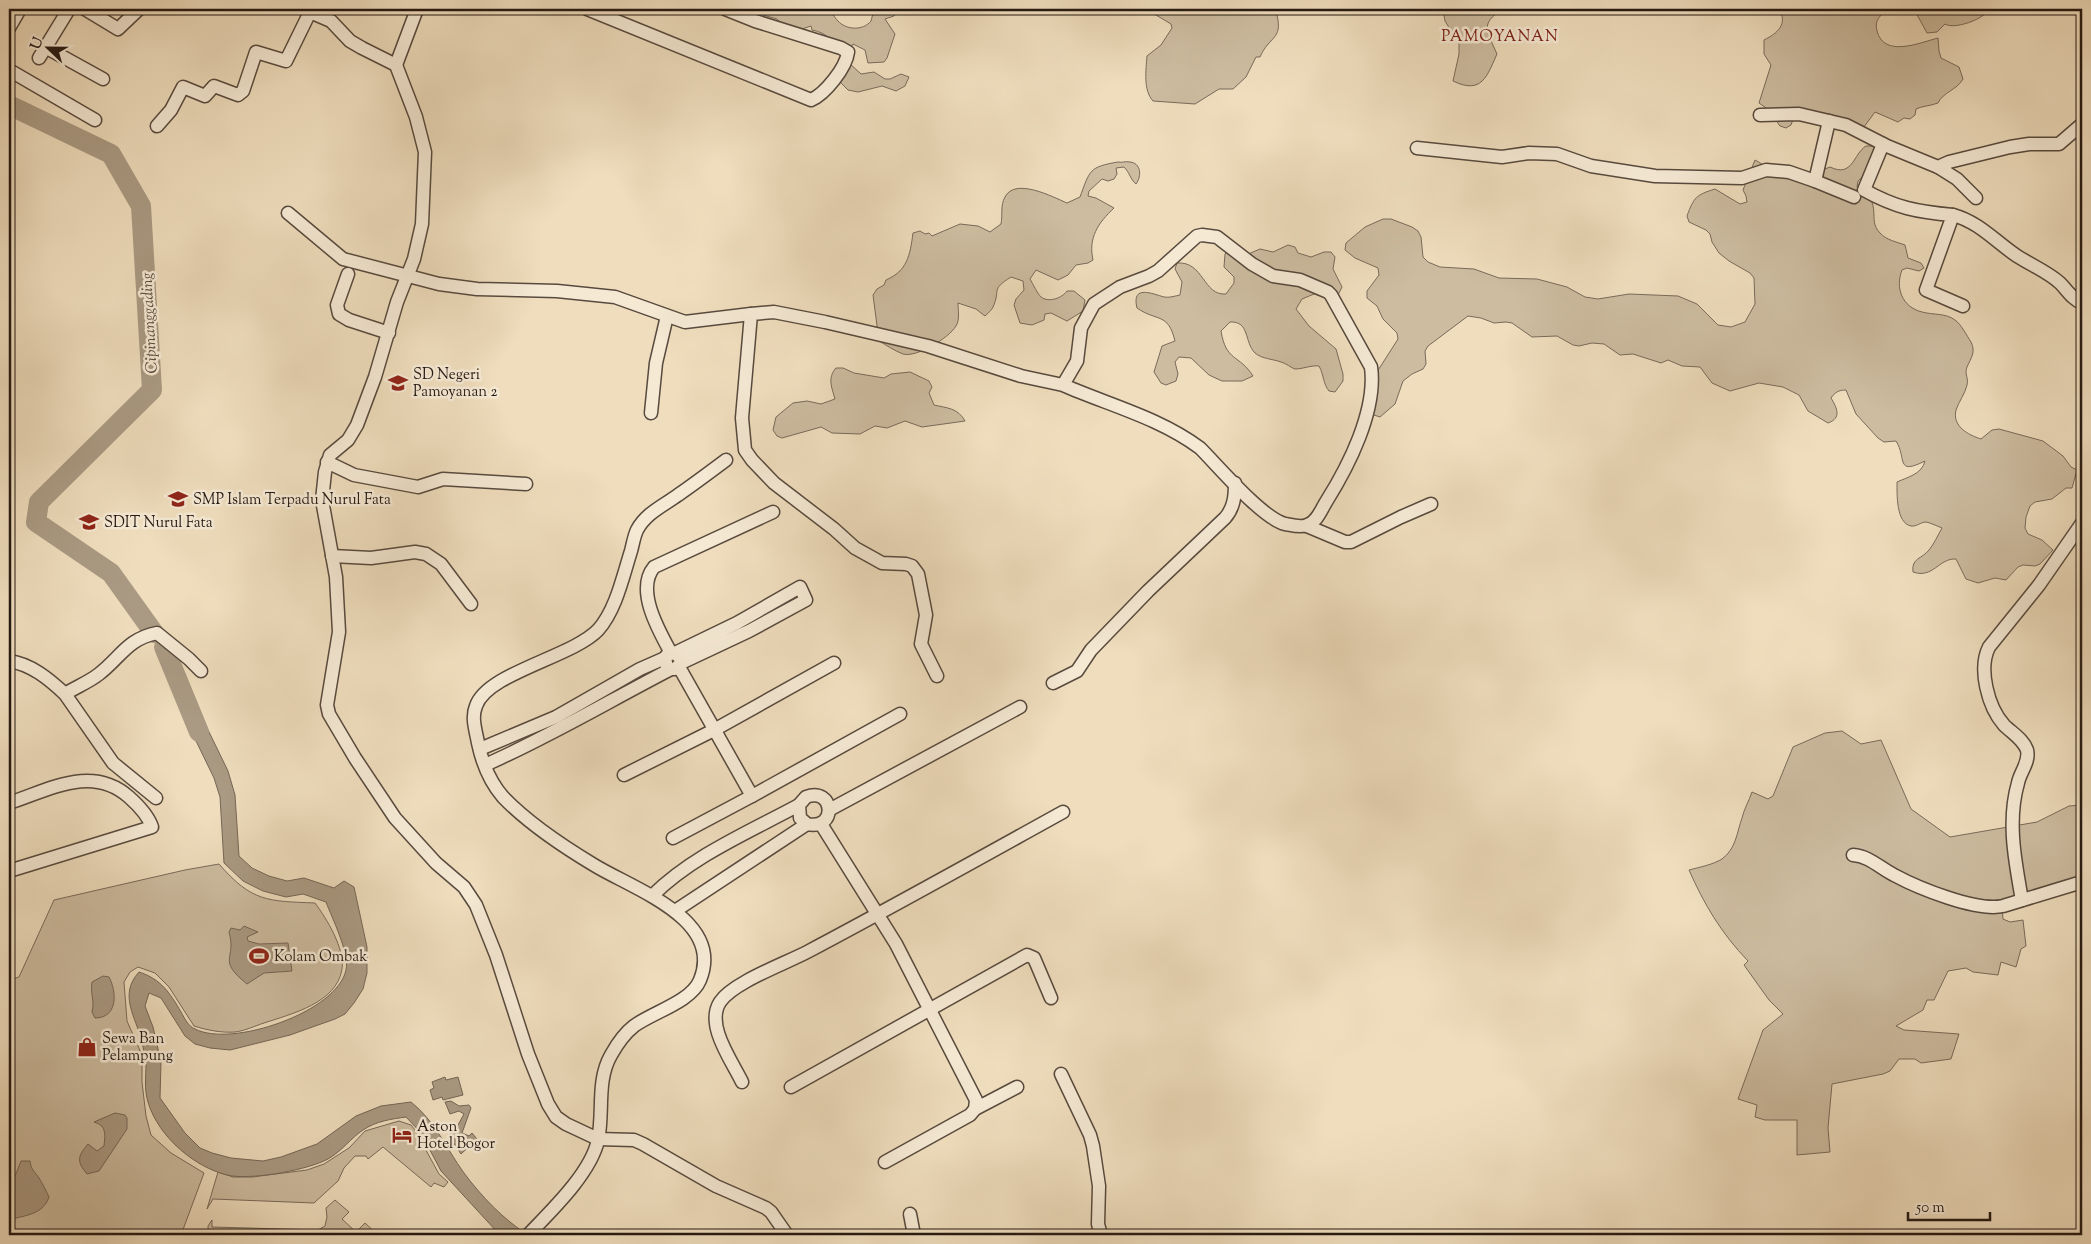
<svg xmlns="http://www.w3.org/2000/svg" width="2091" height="1244" font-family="'Sorts Mill Goudy',serif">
  <rect width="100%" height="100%" fill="#efddbd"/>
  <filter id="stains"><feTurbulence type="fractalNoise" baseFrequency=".004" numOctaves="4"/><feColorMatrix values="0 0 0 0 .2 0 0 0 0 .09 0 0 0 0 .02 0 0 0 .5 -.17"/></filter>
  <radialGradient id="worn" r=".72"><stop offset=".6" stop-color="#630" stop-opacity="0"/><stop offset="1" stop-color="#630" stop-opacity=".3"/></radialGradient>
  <!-- green -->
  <g fill="#cdbca0" stroke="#796a5a">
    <path d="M 761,9 L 807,9 C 815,15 818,14 826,11 C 834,13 833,16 838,21 C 846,30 863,31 871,21 C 872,18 873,12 874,9 L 899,9 L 894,16 L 885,19 L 895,34 L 887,58 L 884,62 L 868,63 L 865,50 L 853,44 L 847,53 L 848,62 L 861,74 L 874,72 L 885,79 L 890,79 L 901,74 L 909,77 L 905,86 L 896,91 L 882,86 L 858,92 L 848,90 L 837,79 L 835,75 L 841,54 C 832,41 828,33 812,30 L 811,26 L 802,29 L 797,38 L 793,37 L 777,19 L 763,15 Z"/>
    <path d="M 1146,9 L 1281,9 L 1277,15 C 1283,40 1269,36 1260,57 L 1256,57 L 1246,77 L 1233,89 L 1219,89 L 1195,104 L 1153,101 C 1143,90 1146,70 1147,56 L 1161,45 L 1172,28 L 1171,24 Z"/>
    <path d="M 1443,9 L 1503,9 C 1479,24 1487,31 1497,54 C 1487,76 1482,95 1453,81 L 1459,54 L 1459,44 L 1445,21 Z"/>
    <path d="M 1779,9 L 1888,9 C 1880,16 1874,20 1877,31 C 1884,58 1919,43 1938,38 L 1939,51 L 1941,58 L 1959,67 L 1963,79 C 1957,90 1943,92 1938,103 C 1930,106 1922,106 1916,109 L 1915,115 L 1910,119 L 1904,118 L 1898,122 L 1875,112 L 1861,131 L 1838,128 L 1833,130 L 1795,114 L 1791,125 L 1786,128 L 1780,126 L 1769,110 L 1759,103 L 1771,65 L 1764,54 L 1764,40 C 1778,33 1788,24 1779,9 Z"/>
    <path d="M 1910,9 L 1989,9 C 1985,19 1954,30 1945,24 L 1937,32 L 1927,33 L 1915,11 Z"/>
    <path d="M 1866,146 L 1874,146 L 1877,152 L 1867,173 L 1858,181 L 1857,187 C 1885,204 1866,219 1880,233 C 1886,240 1897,242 1905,245 L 1908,258 L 1921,263 L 1924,268 L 1919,271 L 1907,268 L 1902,270 C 1895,288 1902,307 1922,312 C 1933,315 1946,313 1955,320 C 1961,324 1967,336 1971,342 C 1976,352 1971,358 1967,367 C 1964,374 1969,378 1967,385 C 1965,394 1959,401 1956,410 C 1952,426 1968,435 1981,439 L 1992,430 L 1999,429 L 2043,441 L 2063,456 L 2071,467 L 2077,470 L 2072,488 L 2066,488 L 2052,499 L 2035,502 L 2030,506 L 2026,517 L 2025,528 L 2028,534 L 2042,540 L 2053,550 L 2040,564 L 2035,566 L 2023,565 L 2018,567 L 2006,580 L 1995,578 L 1978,583 L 1966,579 L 1956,559 C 1939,558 1933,579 1913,572 C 1911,558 1922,559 1929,550 C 1934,544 1938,535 1942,528 C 1937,526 1931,523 1926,522 C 1921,522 1916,527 1911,526 C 1896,523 1897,494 1897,482 C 1908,477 1922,474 1925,461 C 1895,476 1907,458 1896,441 L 1884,442 L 1878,438 L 1856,414 L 1846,390 C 1839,390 1835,392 1831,398 C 1837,408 1842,418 1828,423 L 1808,411 L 1799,395 L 1783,387 L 1759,383 L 1730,391 L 1712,383 L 1700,367 L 1682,366 L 1668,360 L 1661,363 L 1633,354 L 1620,355 L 1604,344 L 1592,343 L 1579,346 L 1573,345 L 1557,336 L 1532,337 L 1512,323 L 1506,322 L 1494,323 L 1481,318 L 1468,316 L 1428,346 L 1425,351 L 1426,364 L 1423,369 L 1412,374 L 1403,381 L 1395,404 L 1380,417 L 1374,415 L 1366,404 C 1373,394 1381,387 1375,375 L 1398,339 L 1397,333 L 1383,319 L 1377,306 L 1367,298 L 1367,291 L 1379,275 L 1378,268 L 1355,258 L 1345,250 L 1346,243 L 1365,227 L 1383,219 L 1391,219 L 1412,227 L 1418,231 L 1421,237 L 1423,257 L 1428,262 L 1440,267 L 1474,269 L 1499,278 L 1537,279 L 1567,287 L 1585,297 L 1598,299 L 1629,294 L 1678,296 L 1697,304 L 1718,325 L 1731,327 L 1745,322 L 1755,304 L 1754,278 L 1750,273 L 1729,261 L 1719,253 L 1712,242 L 1710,234 L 1706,230 L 1689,222 L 1687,216 C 1694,197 1696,195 1715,189 L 1740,204 L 1747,202 L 1746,196 L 1743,190 L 1755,160 C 1772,169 1782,184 1805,178 C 1813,175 1821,170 1830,167 C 1853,178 1853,154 1866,146 Z"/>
    <path d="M 1118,162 C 1122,163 1125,161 1130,162 C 1141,163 1142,176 1136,184 C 1130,179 1130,173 1124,167 L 1116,168 L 1117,174 L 1114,179 L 1108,181 L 1102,179 L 1089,191 L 1088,196 L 1096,198 L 1114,208 C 1098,223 1088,238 1093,260 L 1088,263 L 1076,265 L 1068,275 L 1058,280 L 1036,270 L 1030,279 C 1033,284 1037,293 1041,297 C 1049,303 1062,298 1067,291 L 1074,291 L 1085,300 L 1083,311 L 1067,321 L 1051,313 L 1045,314 L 1044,320 L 1032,325 L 1020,323 L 1014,305 L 1016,299 L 1024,290 L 1023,281 L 1011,277 C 990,290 1001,290 993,307 C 992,310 988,313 985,316 L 976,309 L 958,303 C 958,310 960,320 956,326 C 949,338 916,358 903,354 C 895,351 886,345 879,341 L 873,295 L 877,289 L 884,285 L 886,280 C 907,271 910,256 913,233 L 920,231 L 925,234 L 929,233 L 932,236 L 960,224 L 978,226 L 990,232 L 1001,224 C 1003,214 1000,206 1005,197 C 1015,177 1053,197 1067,203 L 1080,197 C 1090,170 1089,167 1118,162 Z"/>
    <path d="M 1288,245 L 1295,247 L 1298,253 L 1311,257 L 1324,252 L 1331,252 L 1335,257 L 1333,269 L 1342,287 L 1336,299 L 1314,294 L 1302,299 L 1296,309 L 1309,326 L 1336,349 L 1343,374 L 1343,381 L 1335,392 L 1329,391 C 1323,384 1324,375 1319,366 C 1311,365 1303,369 1295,369 C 1291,368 1286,363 1281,362 C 1273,359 1262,359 1255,353 C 1244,342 1250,321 1230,322 L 1221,331 C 1226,362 1239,354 1253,376 L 1242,381 L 1222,381 L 1209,375 L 1191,358 L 1179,357 L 1175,362 L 1178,374 L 1176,381 L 1166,385 L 1161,383 L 1154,372 L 1162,346 L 1175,341 C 1168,312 1157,322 1137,308 C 1131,284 1153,294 1164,297 C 1169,298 1175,296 1180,295 L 1182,282 L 1175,269 L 1177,263 C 1204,261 1203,296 1226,294 L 1234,283 L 1234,277 L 1224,267 L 1225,254 L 1229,250 L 1239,258 L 1260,249 L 1273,252 Z"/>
    <path d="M 836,368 L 843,368 L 854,373 L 884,378 L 891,374 L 910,372 L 929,381 L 932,387 L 929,393 L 934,405 C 947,408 958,408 965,421 L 922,427 L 905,421 L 887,428 L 875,426 L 860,434 L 832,433 L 821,427 L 782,438 L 777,436 L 773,430 L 776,417 L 793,403 L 807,401 L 821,404 L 835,399 C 832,388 827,378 836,368 Z"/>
    <path d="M 1842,731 L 1861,744 L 1881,740 L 1911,809 L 1950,837 L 2037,822 L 2069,806 L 2082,805 L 2082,881 L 2002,908 L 2003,919 L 2010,922 L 2023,920 L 2026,946 L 2021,949 L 2016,967 L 2001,962 L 1998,975 L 1973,972 L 1966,968 L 1948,971 L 1934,1000 L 1927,1000 L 1923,1010 L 1896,1026 L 1904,1030 L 1959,1034 L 1951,1059 L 1921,1063 L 1915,1059 L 1899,1059 L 1890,1071 L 1883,1074 L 1832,1084 L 1828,1128 L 1830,1152 L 1797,1155 L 1797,1120 L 1765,1120 L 1755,1117 L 1757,1105 L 1738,1099 L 1763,1030 L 1783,1014 L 1769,1000 L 1744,965 L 1748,961 C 1721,933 1704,904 1689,870 C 1700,867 1712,865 1722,859 C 1736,849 1737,832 1742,818 C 1744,809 1749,801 1752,792 L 1768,799 L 1773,796 L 1793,747 L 1825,733 Z"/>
    <path d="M 219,864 C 252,902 267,901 315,903 C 327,919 345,949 342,969 C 337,1003 291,1014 264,1023 C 255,1026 244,1031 235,1032 C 221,1033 207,1030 194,1026 L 169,987 L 155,973 L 138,967 L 130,972 L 124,982 L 127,1021 L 142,1055 L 142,1082 L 146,1116 L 151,1135 L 171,1153 L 204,1173 L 181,1235 L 9,1235 L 9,980 L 19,977 L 54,900 L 185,870 Z"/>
    <polygon points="399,1121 411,1125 415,1130 439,1174 448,1182 444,1187 434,1183 431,1187 383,1147 368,1159 366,1156 355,1156 344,1168 338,1181 314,1203 213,1199 207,1209 218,1172 233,1177 252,1177 307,1170 324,1164 349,1148 365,1131"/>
    <polygon points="335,1200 349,1212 342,1219 356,1232 365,1223 378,1235 283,1235 213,1232 212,1235 208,1235 208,1226 212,1220 212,1227 318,1230 325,1226 327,1217 326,1208"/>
  </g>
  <!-- water -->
  <g fill="#aa9a83" stroke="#756656">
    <path d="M 195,703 L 228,771 L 235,795 L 239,856 L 252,868 L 269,876 L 287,881 L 304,878 L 334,888 L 344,881 L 354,887 L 367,947 L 367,973 L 363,989 L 354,1003 L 345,1014 L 335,1019 L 290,1035 L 230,1050 L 210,1048 L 195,1044 L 185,1036 L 161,998 L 149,993 L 145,1006 L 153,1027 L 161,1062 L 160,1098 L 185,1133 L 200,1148 L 212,1153 L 231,1158 L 263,1161 L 281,1157 L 317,1144 L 356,1116 L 381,1106 L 411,1102 C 435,1121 446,1148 464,1173 C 482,1197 503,1219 528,1235 L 499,1234 L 441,1171 L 421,1133 L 406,1117 C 392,1119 376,1121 363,1130 C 351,1138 342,1151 328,1159 C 307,1170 257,1179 232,1176 C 197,1170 158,1137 148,1102 C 144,1089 146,1077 146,1064 C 146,1057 143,1049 142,1042 C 136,1017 118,995 139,972 C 161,979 170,993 181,1012 C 185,1019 188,1026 195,1029 C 232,1048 337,1012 346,970 C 350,954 332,918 326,902 L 303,894 L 286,897 L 263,891 L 243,881 L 224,863 L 220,797 L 214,778 L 181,710 Z"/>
    <path d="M 244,926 L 258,932 L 247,937 L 248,941 L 259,944 L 288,943 L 292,971 L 264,973 L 247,984 C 216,959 237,960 229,932 L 231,928 L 240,930 Z"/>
    <path d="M 103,976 L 109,977 C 117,992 118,1018 95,1018 L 92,1012 C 95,1001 90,994 92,982 Z"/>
    <polygon points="445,1077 446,1080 458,1077 463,1095 443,1100 442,1097 433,1100 430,1090 434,1088 432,1082"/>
    <polygon points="451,1101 459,1106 469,1105 471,1108 462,1133 469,1136 472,1133 477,1139 461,1154 449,1136 458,1125 464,1114 459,1111 450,1114 445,1102"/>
    <path d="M 115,1113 L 125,1115 L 127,1118 L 127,1129 L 99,1171 L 87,1174 C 76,1161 78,1156 88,1144 L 97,1151 L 104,1146 C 105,1135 107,1126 94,1122 Z"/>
    <path d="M 21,1161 L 30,1161 C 31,1170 35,1172 39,1178 C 43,1184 46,1191 49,1197 C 43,1215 25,1215 9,1220 L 9,1181 L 16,1174 Z"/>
  </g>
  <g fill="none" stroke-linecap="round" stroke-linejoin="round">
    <!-- river -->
    <g stroke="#aa9a83" stroke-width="20">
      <polyline points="9,105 111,154 141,206 152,390 39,502 36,522 111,573 154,633"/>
      <polyline points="164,647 199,732"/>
    </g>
    <defs>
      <g id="minor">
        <polyline points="85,9 118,29 139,9"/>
        <polyline points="306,9 310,12 331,21 350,41 362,48 396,65 416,117 425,152 422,224 414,259 397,302 375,377 357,425 348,440 330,455 325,472 322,500 336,577 339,632 327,705 329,714 355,758 395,818 436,863 464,887 476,905 496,955 528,1054 548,1104 556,1117 566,1124 598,1139 634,1140 643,1144 716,1186 766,1208 771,1212 787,1235"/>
        <path d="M 587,9 L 811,100 C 825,94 846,68 848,52 L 841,48 L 755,21 L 725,9"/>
        <polyline points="9,28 20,9"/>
        <polyline points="45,47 103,79"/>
        <polyline points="39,58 69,9"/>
        <polyline points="396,65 417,9"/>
        <polyline points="9,70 95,120"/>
        <polyline points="1760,115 1799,114 1846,125 1887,146 1938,167 1949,162 2010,147 2029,144 2059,144 2081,125"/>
        <polyline points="157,126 171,110 183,87 205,96 214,86 238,95 243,91 256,52 286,61 310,12"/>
        <path d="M 1883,144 L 1864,190 C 1896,208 1918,212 1953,215 L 1926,290 L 1963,306"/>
        <polyline points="1417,148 1502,157 1529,153 1557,154 1591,166 1655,176 1742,178 1766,170 1789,172 1815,181 1854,197"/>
        <polyline points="1938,167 1957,179 1976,198"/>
        <polyline points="1815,181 1829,121"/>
        <polyline points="288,213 343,259 439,284 477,289 557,291 615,297 685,322 751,314"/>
        <path d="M 1953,215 C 1979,222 1996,242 2017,256 C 2031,265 2048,272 2060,283 C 2068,291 2072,299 2082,303"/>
        <polyline points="348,274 337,305 339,314 349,320 389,333"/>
        <polyline points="651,413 656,363 667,316"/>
        <polyline points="327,462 354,475 418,487 443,479 526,484"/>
        <polyline points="1307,526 1345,542 1351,542 1401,517 1431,504"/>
        <polyline points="332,556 371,558 415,552 426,554 441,564 471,604"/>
        <path d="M 671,653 C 659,631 635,590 654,567 L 773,512"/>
        <polyline points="675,653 737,623 800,587 806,600 749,631 681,663"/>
        <path d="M 9,661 C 31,664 49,679 65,694 L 113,763 L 156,798"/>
        <polyline points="679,667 752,796"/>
        <path d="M 937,676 L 921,644 L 926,615 L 918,574 L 912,566 L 906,564 L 882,563 L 855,548 L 834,529 L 774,483 L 752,460 L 745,450 L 742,418 L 751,314 L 774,312 L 825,322 L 928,346 L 1021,376 L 1063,385 L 1077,361 L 1081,328 L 1094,304 L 1120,287 L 1149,276 L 1158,271 L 1197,236 L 1202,235 L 1217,237 L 1252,264 L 1273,276 L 1300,280 L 1328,292 L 1331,295 L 1371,367 C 1377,411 1348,467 1326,502 C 1321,510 1317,522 1307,525 C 1301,528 1291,525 1285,524 C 1262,518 1219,467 1200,448 C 1160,418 1109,405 1063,385"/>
        <path d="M 1053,683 L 1077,671 L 1091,650 L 1148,591 L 1225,518 C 1234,508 1235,496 1235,483"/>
        <path d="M 65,694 C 76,687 89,682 99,674 C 121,657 127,639 157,633 L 189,659 L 201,671"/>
        <polyline points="480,749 556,717 640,669 665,658"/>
        <path d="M 485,765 C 549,737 609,701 671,669 L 675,669 L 681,663 L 681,659 L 675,653 L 667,655 L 665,658 L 667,667 L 671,669"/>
        <polyline points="624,775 714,730 834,663"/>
        <path d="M 9,803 C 49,790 92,764 129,797 C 138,805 148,815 152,827 L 9,871"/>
        <polyline points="829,810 1020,707"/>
        <polyline points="821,824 896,944 976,1100 975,1109 970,1115 885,1162"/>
        <polyline points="673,838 752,796 900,714"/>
        <path d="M 1853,855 C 1869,856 1880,868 1894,875 C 1918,888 1977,912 2003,906 L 2082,882"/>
        <path d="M 652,896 C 692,856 749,832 799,805"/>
        <path d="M 2022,900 C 2015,861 2007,821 2018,783 C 2020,772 2030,762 2027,750 C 2023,739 2012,733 2004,725 C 1988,707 1978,669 1989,647 L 2039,585 L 2082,523"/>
        <path d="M 675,911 L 807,824 C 838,831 834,786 806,797 L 799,805 L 800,818 L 807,824"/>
        <polyline points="1061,1074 1090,1135 1093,1146 1099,1186 1098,1224 1101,1235"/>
        <path d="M 742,1082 C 732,1061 705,1025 720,1002 C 733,982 787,963 809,951 C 894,906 978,859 1063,812"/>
        <polyline points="791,1087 1027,955 1034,958 1051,998"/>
        <polyline points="975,1109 1017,1087"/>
        <polyline points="910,1214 914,1235"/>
        <path d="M 528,1235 C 551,1211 591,1173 598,1140 C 604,1113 596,1081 611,1055 C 616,1046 625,1033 634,1026 C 653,1012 691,1002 700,980 C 725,919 633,889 594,865 C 564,847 527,822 503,797 C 490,782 482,762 478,743 C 476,731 471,718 476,706 C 487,673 572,657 598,630 C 616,610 623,576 631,551 C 633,544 634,536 637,530 C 646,513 663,506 678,495 C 694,484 710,472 726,460"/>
      </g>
    </defs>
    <!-- minor casing -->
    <use href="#minor" stroke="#584a3e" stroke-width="15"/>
    <!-- minor -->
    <use href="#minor" stroke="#f5e9d4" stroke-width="12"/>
  </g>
  <!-- icons -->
  <defs>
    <symbol id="school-bare" viewBox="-9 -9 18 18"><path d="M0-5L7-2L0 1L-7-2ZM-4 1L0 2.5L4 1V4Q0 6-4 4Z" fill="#8f2418" stroke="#f5e9d4" stroke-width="2.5" paint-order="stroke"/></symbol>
    <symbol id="stadium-bare" viewBox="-9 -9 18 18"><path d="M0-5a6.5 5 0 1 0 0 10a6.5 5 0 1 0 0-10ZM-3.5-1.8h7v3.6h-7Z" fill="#8f2418" stroke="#f5e9d4" stroke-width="2.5" paint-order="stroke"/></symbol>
    <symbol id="shop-bare" viewBox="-9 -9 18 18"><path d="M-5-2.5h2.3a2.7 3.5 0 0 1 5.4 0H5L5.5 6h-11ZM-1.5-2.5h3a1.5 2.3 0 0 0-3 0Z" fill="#8f2418" stroke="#f5e9d4" stroke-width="2.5" paint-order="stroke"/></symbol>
    <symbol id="hotel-bare" viewBox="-9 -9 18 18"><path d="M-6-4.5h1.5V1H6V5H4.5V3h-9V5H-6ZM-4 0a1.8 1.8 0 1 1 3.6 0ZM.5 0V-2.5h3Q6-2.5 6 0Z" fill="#8f2418" stroke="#f5e9d4" stroke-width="2.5" paint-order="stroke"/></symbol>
  </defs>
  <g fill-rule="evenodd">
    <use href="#school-bare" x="384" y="369" width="28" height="28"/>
    <use href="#school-bare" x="164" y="485" width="28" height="28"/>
    <use href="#school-bare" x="75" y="508" width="28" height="28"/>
    <use href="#stadium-bare" x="245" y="942" width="28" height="28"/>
    <use href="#shop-bare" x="73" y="1033" width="28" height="28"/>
    <use href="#hotel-bare" x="388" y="1121" width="28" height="28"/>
  </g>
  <g text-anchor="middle" stroke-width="5" stroke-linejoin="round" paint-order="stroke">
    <!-- poi labels -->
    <g font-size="15" fill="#251913" stroke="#f5e9d4" text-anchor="start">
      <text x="413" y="379">SD Negeri<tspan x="413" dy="17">Pamoyanan 2</tspan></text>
      <text x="193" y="504">SMP Islam Terpadu Nurul Fata</text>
      <text x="104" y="527">SDIT Nurul Fata</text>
      <text x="274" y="961">Kolam Ombak</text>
      <text x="102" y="1043">Sewa Ban<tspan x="102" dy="17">Pelampung</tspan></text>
      <text x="417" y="1131">Aston<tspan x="417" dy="17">Hotel Bogor</tspan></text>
    </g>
    <!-- neighbourhood labels -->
    <g font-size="16" letter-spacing="1" fill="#7a1f14" stroke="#f5e9d4">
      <text x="1500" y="41">PAMOYANAN</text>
    </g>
    <!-- water labels -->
    <g font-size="16" font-style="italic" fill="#5a4d40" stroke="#f5e9d4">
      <text transform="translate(148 323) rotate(-93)" y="6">Cipinanggading</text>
    </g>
  </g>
  <!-- margin -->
  <rect width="2091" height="1244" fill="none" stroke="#efddbd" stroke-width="30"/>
  <rect x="10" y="10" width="2071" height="1224" fill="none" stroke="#251913" stroke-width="2.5"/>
  <rect x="15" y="15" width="2061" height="1214" fill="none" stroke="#251913"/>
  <!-- north arrow -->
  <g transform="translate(48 48) rotate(292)" stroke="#f5e9d4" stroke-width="4" paint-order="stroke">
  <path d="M0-4L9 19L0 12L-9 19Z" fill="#251913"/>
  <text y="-8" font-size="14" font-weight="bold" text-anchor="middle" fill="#251913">U</text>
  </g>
  <!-- scale -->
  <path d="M1908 1212v8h82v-8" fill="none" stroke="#251913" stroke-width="2.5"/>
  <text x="1916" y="1212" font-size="15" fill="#251913" stroke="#f5e9d4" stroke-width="4" paint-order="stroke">50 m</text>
  <rect width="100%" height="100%" filter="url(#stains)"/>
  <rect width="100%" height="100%" fill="url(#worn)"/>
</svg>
